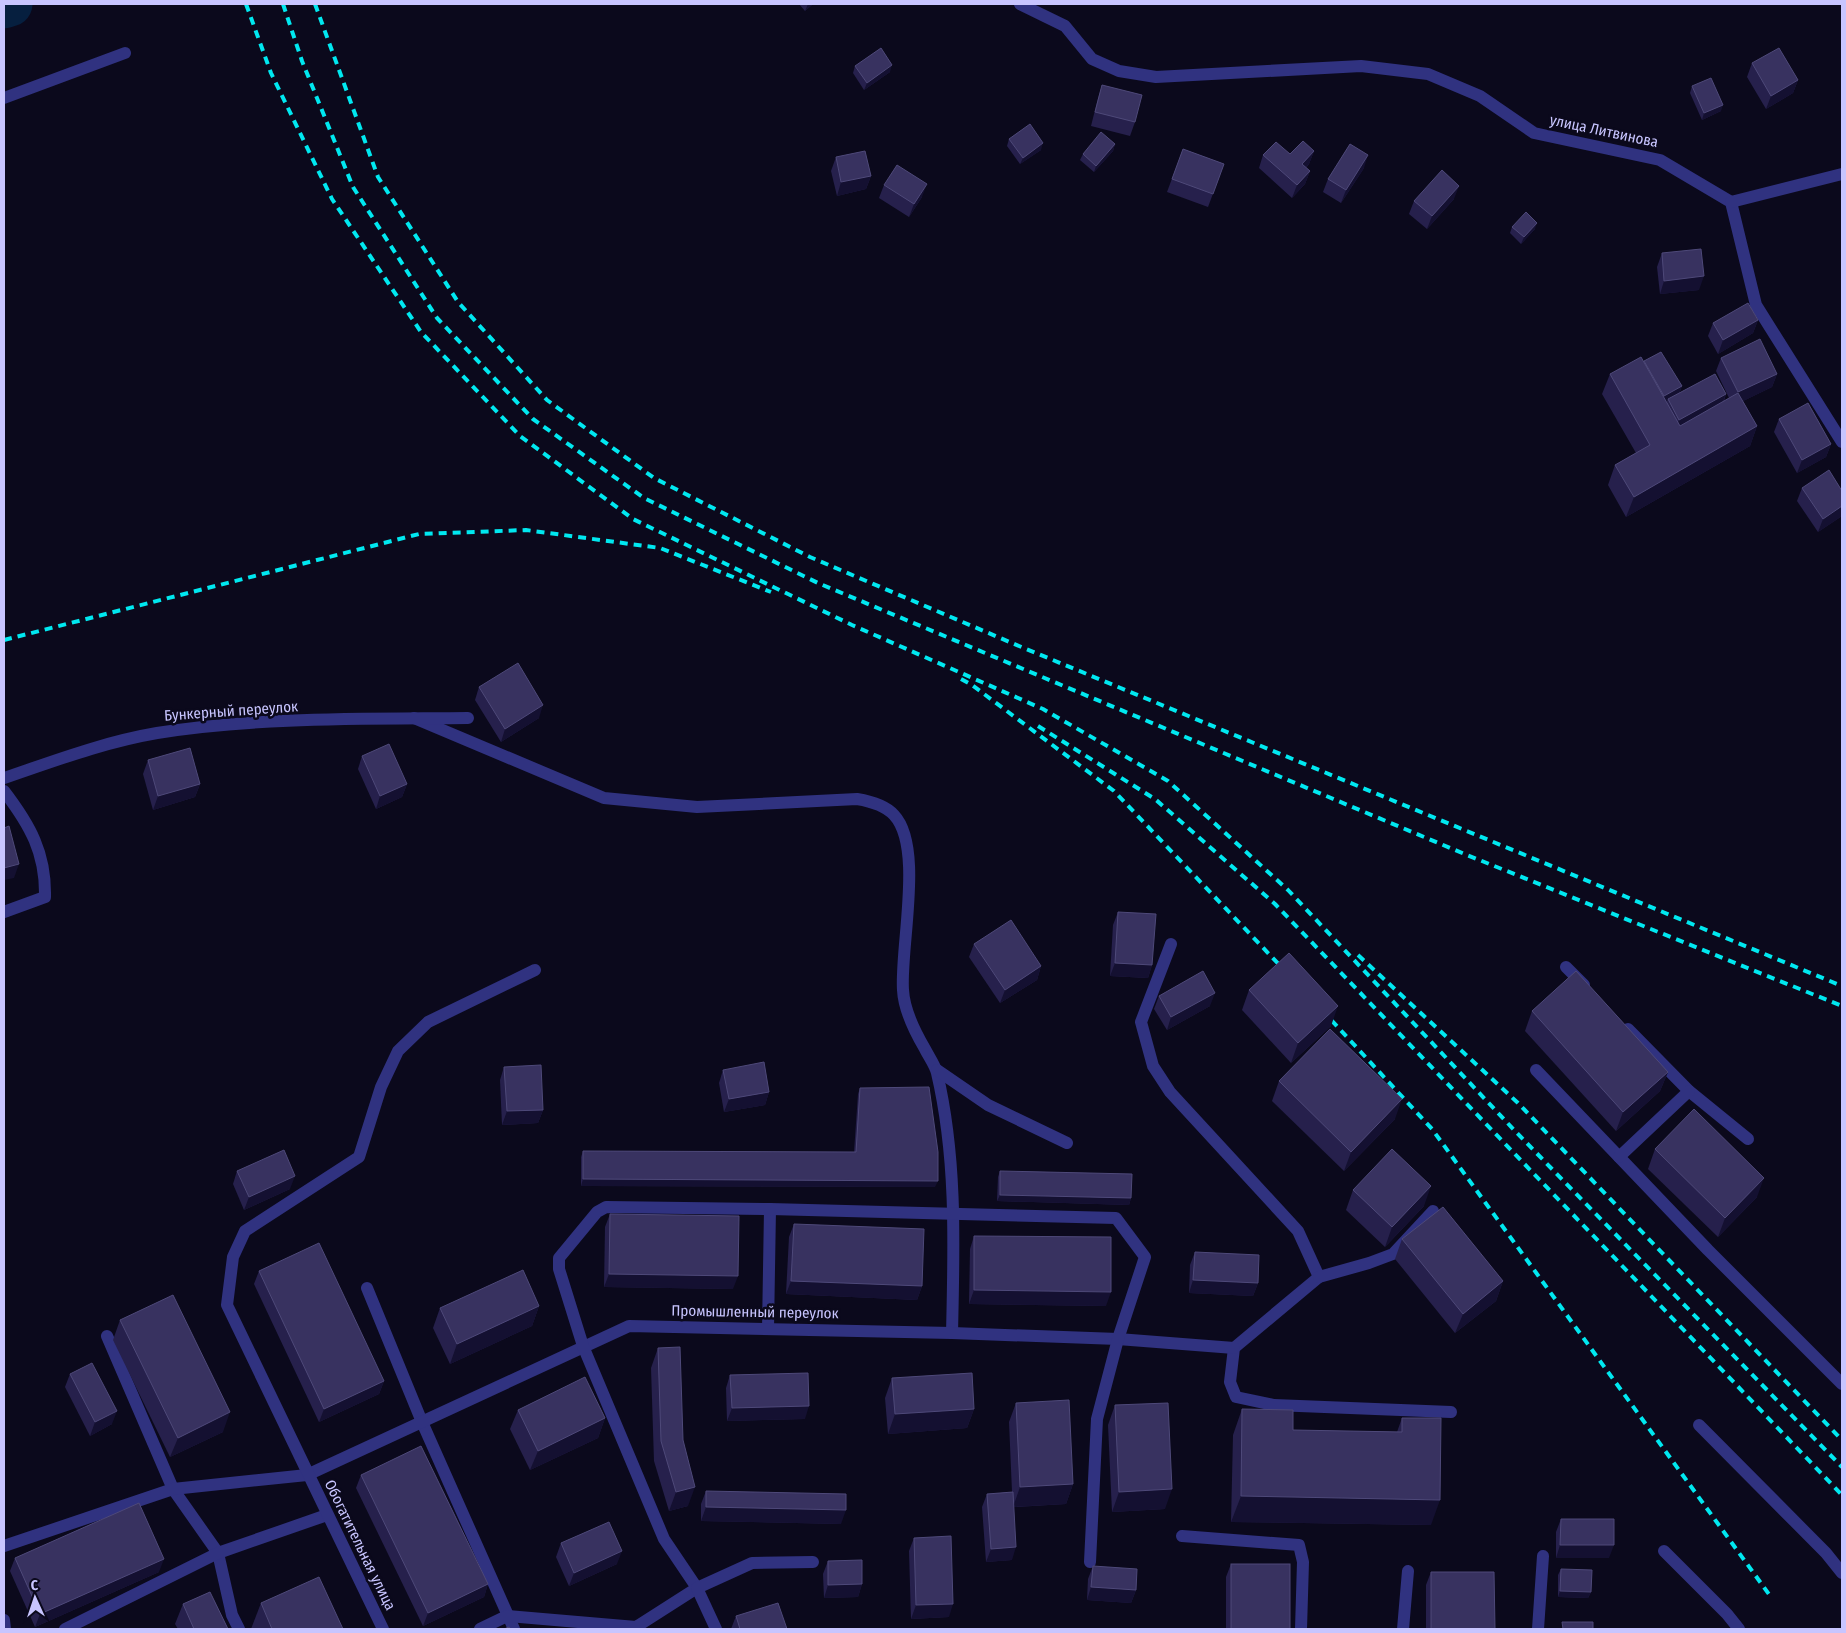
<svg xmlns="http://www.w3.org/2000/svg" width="1846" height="1633" font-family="'Fira Sans Condensed',sans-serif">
  <rect width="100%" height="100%" fill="#0b091c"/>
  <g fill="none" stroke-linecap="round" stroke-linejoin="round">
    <!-- river -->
    <polyline stroke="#061f3f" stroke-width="45" points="4,6 10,4"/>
    <!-- minor -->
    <g stroke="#303280" stroke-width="12">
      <polyline points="1020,4 1065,26 1092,59 1119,71 1156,77 1361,66 1428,74 1480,96 1534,133 1660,160 1731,202 1756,305 1842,442"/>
      <polyline points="4,98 125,53"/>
      <polyline points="1731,202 1842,174"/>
      <path d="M 414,718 L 604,798 L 697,807 L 857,799 C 869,801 885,805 894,815 C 924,847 900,947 903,990 C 904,1010 915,1032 925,1049 C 929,1057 935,1065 937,1073 C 957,1158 954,1246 952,1333"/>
      <path d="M 4,778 C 54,761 104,742 157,733 C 255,717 367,719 468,718"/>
      <path d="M 4,791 C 30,825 46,853 45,897 L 4,912"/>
      <polyline points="1171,944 1141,1022 1153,1066 1170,1092 1298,1231 1319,1277 1234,1348 1230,1382 1236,1397 1274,1405 1451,1412"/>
      <polyline points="1566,967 1584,985"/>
      <polyline points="1628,1029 1689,1091 1748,1139"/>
      <polyline points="937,1070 988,1105 1067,1143"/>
      <polyline points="1536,1070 1708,1250 1842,1384"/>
      <polyline points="1619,1157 1689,1091"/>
      <polyline points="1319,1277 1369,1263 1393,1254 1433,1211"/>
      <polyline points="367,1288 422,1422 514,1629"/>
      <polyline points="768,1329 770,1209"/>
      <polyline points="107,1336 173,1489 218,1553 232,1615 239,1629"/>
      <polyline points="1699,1425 1826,1553 1842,1573"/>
      <polyline points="1182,1536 1299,1545 1303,1562 1301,1629"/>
      <polyline points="4,1546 173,1489 307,1475 629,1326 952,1333 1118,1339 1234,1348"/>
      <polyline points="1664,1551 1727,1614 1739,1629"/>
      <polyline points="4,1620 5,1629"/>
      <polyline points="65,1629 218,1553 327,1515"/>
      <polyline points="383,1629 227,1305 233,1257 245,1231 359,1157 381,1087 398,1051 428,1022 535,970"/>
      <polyline points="480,1629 507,1616 636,1627 697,1588 664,1539 583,1346 559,1269 559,1258 597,1212 606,1207 770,1209 1116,1218 1145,1257 1118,1339 1097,1419 1090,1562"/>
      <polyline points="716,1629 697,1588 752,1563 813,1562"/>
      <polyline points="1403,1629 1408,1571"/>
      <polyline points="1538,1629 1543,1556"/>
    </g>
    <!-- rail -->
    <g stroke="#00e8f0" stroke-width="4" stroke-dasharray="8 6" stroke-linecap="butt">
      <polyline points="246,4 271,73 332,199 421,332 520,436 633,519 852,625 1043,709 1168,781 1288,890 1516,1132 1842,1467"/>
      <polyline points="283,4 302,61 353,187 437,318 533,419 644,498 818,583 1467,855 1842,1006"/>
      <polyline points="315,4 378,177 458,302 547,400 654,478 810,557 1019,646 1842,986"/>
      <polyline points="4,640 419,534 526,530 660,548 771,592"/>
      <polyline points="961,679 972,685 1114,791 1288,974"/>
      <polyline points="1038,726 1155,799 1275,904 1842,1495"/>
      <polyline points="1358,955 1518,1103 1842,1440"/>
      <polyline points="1322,1010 1432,1129 1771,1597"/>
    </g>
  </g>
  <!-- wall -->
  <g fill="#26204c">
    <polygon points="799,4 813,4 805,11"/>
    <polygon points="1752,63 1798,80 1793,93 1766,109 1747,77"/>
    <polygon points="855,66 890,72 864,90 853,73"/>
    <polygon points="1102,85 1135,122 1130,136 1091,126 1098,98"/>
    <polygon points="1692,86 1721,111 1702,120 1690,93"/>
    <polygon points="1009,139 1041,150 1020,164 1007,146"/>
    <polygon points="1115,144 1113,151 1094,172 1080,160 1083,154"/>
    <polygon points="1183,149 1224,164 1208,207 1167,192"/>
    <polygon points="1314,151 1309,164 1306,168 1310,171 1305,184 1292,198 1259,168 1263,155 1290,154"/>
    <polygon points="836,157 871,176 866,189 837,196 831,171"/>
    <polygon points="1364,168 1341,203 1323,192 1328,179"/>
    <polygon points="884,185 922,197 909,217 879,198"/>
    <polygon points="1454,199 1427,229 1409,214 1414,201"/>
    <polygon points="1512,227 1535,229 1521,244 1510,233"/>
    <polygon points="1662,253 1699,290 1660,294 1657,267"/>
    <polygon points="1758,320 1753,333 1718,354 1708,336 1713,323"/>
    <polygon points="1721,358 1777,374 1772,387 1743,401 1757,426 1750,446 1626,517 1608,485 1615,465 1636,453 1602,394 1610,374 1644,362 1682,386 1679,394 1726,394 1724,401 1729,398 1716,371"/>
    <polygon points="1779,419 1831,444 1826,457 1797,473 1774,432"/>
    <polygon points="1802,488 1842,491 1842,516 1818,532 1797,501"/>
    <polygon points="479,687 539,718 501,742 475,700"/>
    <polygon points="362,756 407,784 402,797 376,809 358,769"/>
    <polygon points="148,760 200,784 195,797 153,810 143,774"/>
    <polygon points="1118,912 1152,965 1148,978 1110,976 1113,925"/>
    <polygon points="974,944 1041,966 1037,980 1000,1003 969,957"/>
    <polygon points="1249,990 1331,1026 1291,1063 1242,1010"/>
    <polygon points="1159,996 1210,1006 1167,1030 1154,1009"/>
    <polygon points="1532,1011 1668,1072 1660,1091 1616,1131 1525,1031"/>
    <polygon points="504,1067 543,1110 538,1123 502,1125 500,1080"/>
    <polygon points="723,1070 769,1092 765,1105 724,1112 719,1083"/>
    <polygon points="1279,1081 1395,1119 1344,1171 1272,1101"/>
    <polygon points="860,1088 935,1187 581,1186 581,1157 583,1151 854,1152 858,1094"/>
    <polygon points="1655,1149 1757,1197 1718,1237 1648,1169"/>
    <polygon points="237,1171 290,1189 244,1210 233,1184"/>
    <polygon points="1000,1171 1131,1198 1129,1205 997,1201 998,1177"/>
    <polygon points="1353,1190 1424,1206 1385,1247 1346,1210"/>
    <polygon points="610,1214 733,1289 604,1287 605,1227"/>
    <polygon points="794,1224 922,1286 917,1300 786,1294 789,1237"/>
    <polygon points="974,1236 1106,1306 969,1304 970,1249"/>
    <polygon points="1402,1239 1503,1281 1496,1301 1455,1333 1395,1259"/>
    <polygon points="1195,1252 1258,1283 1253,1296 1189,1293 1190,1265"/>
    <polygon points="259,1271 384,1381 379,1394 319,1422 254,1284"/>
    <polygon points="539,1306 532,1326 450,1364 433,1328 440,1308"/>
    <polygon points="120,1320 223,1432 170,1457 113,1340"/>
    <polygon points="658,1348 683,1440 688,1506 669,1511 654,1461 651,1368"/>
    <polygon points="70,1374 112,1424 90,1436 65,1387"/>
    <polygon points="730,1375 805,1419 727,1421 726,1388"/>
    <polygon points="892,1378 974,1409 967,1428 888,1434 885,1398"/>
    <polygon points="1016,1403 1073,1484 1066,1504 1014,1507 1012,1560 986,1562 982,1507 987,1494 1012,1492 1009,1422"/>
    <polygon points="1115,1405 1165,1509 1112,1512 1108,1425"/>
    <polygon points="1242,1409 1293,1430 1397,1432 1402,1418 1431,1525 1231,1522 1233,1435"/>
    <polygon points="518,1410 605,1418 598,1438 530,1470 510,1429"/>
    <polygon points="361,1475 488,1584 484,1597 423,1626 356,1488"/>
    <polygon points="706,1491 841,1524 701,1521 701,1504"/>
    <polygon points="1561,1519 1609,1558 1556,1558 1556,1532"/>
    <polygon points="914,1538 949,1617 911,1619 909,1551"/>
    <polygon points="561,1543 617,1564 569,1586 556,1557"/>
    <polygon points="15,1558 159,1572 35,1627 10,1571"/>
    <polygon points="828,1561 862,1584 858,1597 824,1598 823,1574"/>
    <polygon points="1231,1564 1290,1629 1226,1629 1226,1577"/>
    <polygon points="1093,1566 1136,1590 1131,1603 1087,1600 1088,1579"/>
    <polygon points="1561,1569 1591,1592 1588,1598 1558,1597 1558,1575"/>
    <polygon points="1431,1572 1495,1629 1426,1629 1426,1585"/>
    <polygon points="261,1603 343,1629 251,1629"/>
    <polygon points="183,1604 228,1629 178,1629 175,1624"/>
    <polygon points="736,1616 787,1629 731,1629"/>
  </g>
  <!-- shaded-wall -->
  <g fill="#141031">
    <polygon points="808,4 813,4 805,11"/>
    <polygon points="892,65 890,72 864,90 867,83"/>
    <polygon points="1798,80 1793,93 1766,109 1771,96"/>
    <polygon points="1723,105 1721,111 1702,120 1704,113"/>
    <polygon points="1043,143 1041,150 1020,164 1023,158"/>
    <polygon points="1115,144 1113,151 1094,172 1096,166"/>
    <polygon points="1314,151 1309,164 1297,177 1302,164"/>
    <polygon points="1368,155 1364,168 1341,203 1346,190"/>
    <polygon points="1310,171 1305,184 1292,198 1297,185"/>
    <polygon points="871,176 866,189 837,196 841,182"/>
    <polygon points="927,184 922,197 909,217 914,204"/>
    <polygon points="1459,186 1454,199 1427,229 1432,216"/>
    <polygon points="1537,223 1535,229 1521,244 1524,237"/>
    <polygon points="1704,276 1699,290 1660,294 1664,281"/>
    <polygon points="1758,320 1753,333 1718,354 1723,340"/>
    <polygon points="1777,374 1772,387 1733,406 1738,392"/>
    <polygon points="1682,386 1677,399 1668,399 1665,406 1659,409 1664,396"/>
    <polygon points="1726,394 1721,407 1674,433 1679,420"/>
    <polygon points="1757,426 1750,446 1626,517 1634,497"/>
    <polygon points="1831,444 1826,457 1797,473 1802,460"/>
    <polygon points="1842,506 1842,516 1818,532 1823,519"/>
    <polygon points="543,705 539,718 501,742 505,729"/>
    <polygon points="200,784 195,797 153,810 158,796"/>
    <polygon points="407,784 402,797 376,809 380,796"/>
    <polygon points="19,864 14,878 4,880 4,868"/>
    <polygon points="1115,963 1152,965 1148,978 1110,976"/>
    <polygon points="1041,966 1037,980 1000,1003 1005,990"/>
    <polygon points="1215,993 1210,1006 1167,1030 1171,1017"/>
    <polygon points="1338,1006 1331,1026 1291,1063 1298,1043"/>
    <polygon points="1668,1072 1660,1091 1616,1131 1623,1112"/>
    <polygon points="769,1092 765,1105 724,1112 729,1099"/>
    <polygon points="1402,1099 1395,1119 1344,1171 1351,1152"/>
    <polygon points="543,1110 538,1123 502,1125 507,1111"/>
    <polygon points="295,1176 290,1189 244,1210 249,1197"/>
    <polygon points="1764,1178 1757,1197 1718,1237 1725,1218"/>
    <polygon points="583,1179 938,1181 935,1187 581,1186"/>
    <polygon points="1431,1186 1424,1206 1385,1247 1392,1227"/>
    <polygon points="1000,1195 1131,1198 1129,1205 997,1201"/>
    <polygon points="609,1274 738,1276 733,1289 604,1287"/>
    <polygon points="1193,1280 1258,1283 1253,1296 1189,1293"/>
    <polygon points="791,1281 922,1286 917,1300 786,1294"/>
    <polygon points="1503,1281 1496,1301 1455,1333 1463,1314"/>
    <polygon points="974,1290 1111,1292 1106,1306 969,1304"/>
    <polygon points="539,1306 532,1326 450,1364 457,1344"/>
    <polygon points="384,1381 379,1394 319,1422 324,1409"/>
    <polygon points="809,1406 805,1419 727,1421 732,1408"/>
    <polygon points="974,1409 967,1428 888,1434 895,1414"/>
    <polygon points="117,1411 112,1424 90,1436 95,1422"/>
    <polygon points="230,1412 223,1432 170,1457 178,1438"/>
    <polygon points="605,1418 598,1438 530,1470 538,1451"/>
    <polygon points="1073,1484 1066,1504 1013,1507 1020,1487"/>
    <polygon points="695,1487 688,1506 669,1511 676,1492"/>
    <polygon points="1172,1489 1165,1509 1112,1512 1119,1492"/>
    <polygon points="1241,1496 1440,1500 1431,1525 1231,1522"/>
    <polygon points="706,1507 846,1510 841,1524 701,1521"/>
    <polygon points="1560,1545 1614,1545 1609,1558 1556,1558"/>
    <polygon points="1016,1547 1012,1560 986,1562 991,1549"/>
    <polygon points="622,1551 617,1564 569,1586 574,1573"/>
    <polygon points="164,1559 159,1572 35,1627 40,1614"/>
    <polygon points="488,1584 484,1597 423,1626 428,1613"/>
    <polygon points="862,1584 858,1597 824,1598 828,1585"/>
    <polygon points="1091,1587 1136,1590 1131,1603 1087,1600"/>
    <polygon points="1560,1591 1591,1592 1588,1598 1558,1597"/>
    <polygon points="953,1604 949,1617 911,1619 916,1605"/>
  </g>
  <!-- building -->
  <g fill="#383260" stroke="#4e4979">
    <polygon points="881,48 892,65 867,83 855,66"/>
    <polygon points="1779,48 1798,80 1771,96 1752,63"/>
    <polygon points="1711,78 1723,105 1704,113 1692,86"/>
    <polygon points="1102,85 1142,95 1135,122 1095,112"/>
    <polygon points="1030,124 1043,143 1023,158 1009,139"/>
    <polygon points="1101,132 1115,144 1096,166 1083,154"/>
    <polygon points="1303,141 1314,151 1302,164 1310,171 1297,185 1263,155 1276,142 1290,154"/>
    <polygon points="1350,144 1368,155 1346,190 1328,179"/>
    <polygon points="1183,149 1224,164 1213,194 1172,179"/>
    <polygon points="865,151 871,176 841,182 836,157"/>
    <polygon points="897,165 927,184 914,204 884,185"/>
    <polygon points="1442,170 1459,186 1432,216 1414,201"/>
    <polygon points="1526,212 1537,223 1524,237 1512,227"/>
    <polygon points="1701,249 1704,276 1664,281 1662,253"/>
    <polygon points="1748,303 1758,320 1723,340 1713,323"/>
    <polygon points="1760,339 1777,374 1738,392 1721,358"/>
    <polygon points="1661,352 1682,386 1664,396 1644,361"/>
    <polygon points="1641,357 1680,426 1738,393 1757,426 1634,497 1615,465 1650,445 1610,374"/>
    <polygon points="1715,374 1726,394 1679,420 1668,399"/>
    <polygon points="1808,403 1831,444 1802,460 1779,419"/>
    <polygon points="1829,470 1842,491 1842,506 1823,519 1802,488"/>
    <polygon points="518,663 543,705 505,729 479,687"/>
    <polygon points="389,744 407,784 380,796 362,756"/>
    <polygon points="190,748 200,784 158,796 148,760"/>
    <polygon points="9,826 19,864 4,868 4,828"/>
    <polygon points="1118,912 1156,914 1152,965 1115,963"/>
    <polygon points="1011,920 1041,966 1005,990 974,944"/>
    <polygon points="1289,953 1338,1006 1298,1043 1249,990"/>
    <polygon points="1203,971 1215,993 1171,1017 1159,996"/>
    <polygon points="1576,971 1668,1072 1623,1112 1532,1011"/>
    <polygon points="1330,1029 1402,1099 1351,1152 1279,1081"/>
    <polygon points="764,1062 769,1092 729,1099 723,1070"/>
    <polygon points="541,1065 543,1110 507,1111 504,1067"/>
    <polygon points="929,1087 938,1152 938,1181 583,1179 583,1151 856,1152 860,1088"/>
    <polygon points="1694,1109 1764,1178 1725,1218 1655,1149"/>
    <polygon points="1392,1149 1431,1186 1392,1227 1353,1190"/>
    <polygon points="284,1150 295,1176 249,1197 237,1171"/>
    <polygon points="1000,1171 1132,1174 1131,1198 1000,1195"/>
    <polygon points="1443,1207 1503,1281 1463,1314 1402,1239"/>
    <polygon points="610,1214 739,1216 738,1276 609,1274"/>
    <polygon points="794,1224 924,1229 922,1286 791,1281"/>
    <polygon points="974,1236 1111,1237 1111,1292 974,1290"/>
    <polygon points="319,1243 384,1381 324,1409 259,1271"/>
    <polygon points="1195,1252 1259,1255 1258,1283 1193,1280"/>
    <polygon points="523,1270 539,1306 457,1344 440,1308"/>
    <polygon points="173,1295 230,1412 178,1438 120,1320"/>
    <polygon points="680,1347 683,1440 695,1487 676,1492 661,1441 658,1348"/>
    <polygon points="92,1363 117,1411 95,1422 70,1374"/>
    <polygon points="808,1373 809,1406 732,1408 730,1375"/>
    <polygon points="972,1373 974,1409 895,1414 892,1378"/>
    <polygon points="585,1377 605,1418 538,1451 518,1410"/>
    <polygon points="1069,1400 1073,1484 1020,1487 1016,1403"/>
    <polygon points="1168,1403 1172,1489 1119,1492 1115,1405"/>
    <polygon points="1242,1409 1293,1410 1293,1430 1402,1432 1402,1418 1441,1418 1440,1500 1241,1496"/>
    <polygon points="421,1446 488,1584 428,1613 361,1475"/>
    <polygon points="706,1491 846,1494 846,1510 706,1507"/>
    <polygon points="1013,1492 1016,1547 991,1549 987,1494"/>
    <polygon points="139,1503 164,1559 40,1614 15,1558"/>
    <polygon points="1561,1519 1614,1519 1614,1545 1560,1545"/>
    <polygon points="609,1522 622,1551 574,1573 561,1543"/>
    <polygon points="951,1536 953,1604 916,1605 914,1538"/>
    <polygon points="862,1560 862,1584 828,1585 828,1561"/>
    <rect x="1231" y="1564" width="59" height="65"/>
    <polygon points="1093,1566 1137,1569 1136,1590 1091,1587"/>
    <polygon points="1561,1569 1592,1570 1591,1592 1560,1591"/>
    <polygon points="1431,1572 1494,1572 1495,1629 1431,1629"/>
    <polygon points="319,1577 343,1629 272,1629 261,1603"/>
    <polygon points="210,1592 228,1629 194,1629 183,1604"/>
    <polygon points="778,1603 787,1629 740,1629 736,1616"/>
    <polygon points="1562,1622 1593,1622 1593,1629 1563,1629"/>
    <polygon points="509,1627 510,1629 504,1629"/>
  </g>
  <g text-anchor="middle" stroke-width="5" stroke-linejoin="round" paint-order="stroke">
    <!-- street labels -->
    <g font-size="15" fill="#c8c5ff" stroke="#0b091c">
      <text transform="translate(1604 131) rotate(12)" y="5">улица Литвинова</text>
      <text transform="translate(231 711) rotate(-4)" y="5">Бункерный переулок</text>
      <text transform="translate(755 1312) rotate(1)" y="5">Промышленный переулок</text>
      <text transform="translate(360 1545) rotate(64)" y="5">Обогатительная улица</text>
    </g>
  </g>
  <!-- border -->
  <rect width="1846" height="1633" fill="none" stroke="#c8c5ff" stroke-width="10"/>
  <!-- north arrow -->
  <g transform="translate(35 1598) rotate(357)" stroke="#0b091c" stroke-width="4" paint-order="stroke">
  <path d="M0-4L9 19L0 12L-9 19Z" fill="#c8c5ff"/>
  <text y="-8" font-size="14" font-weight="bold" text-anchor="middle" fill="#c8c5ff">С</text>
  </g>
</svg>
